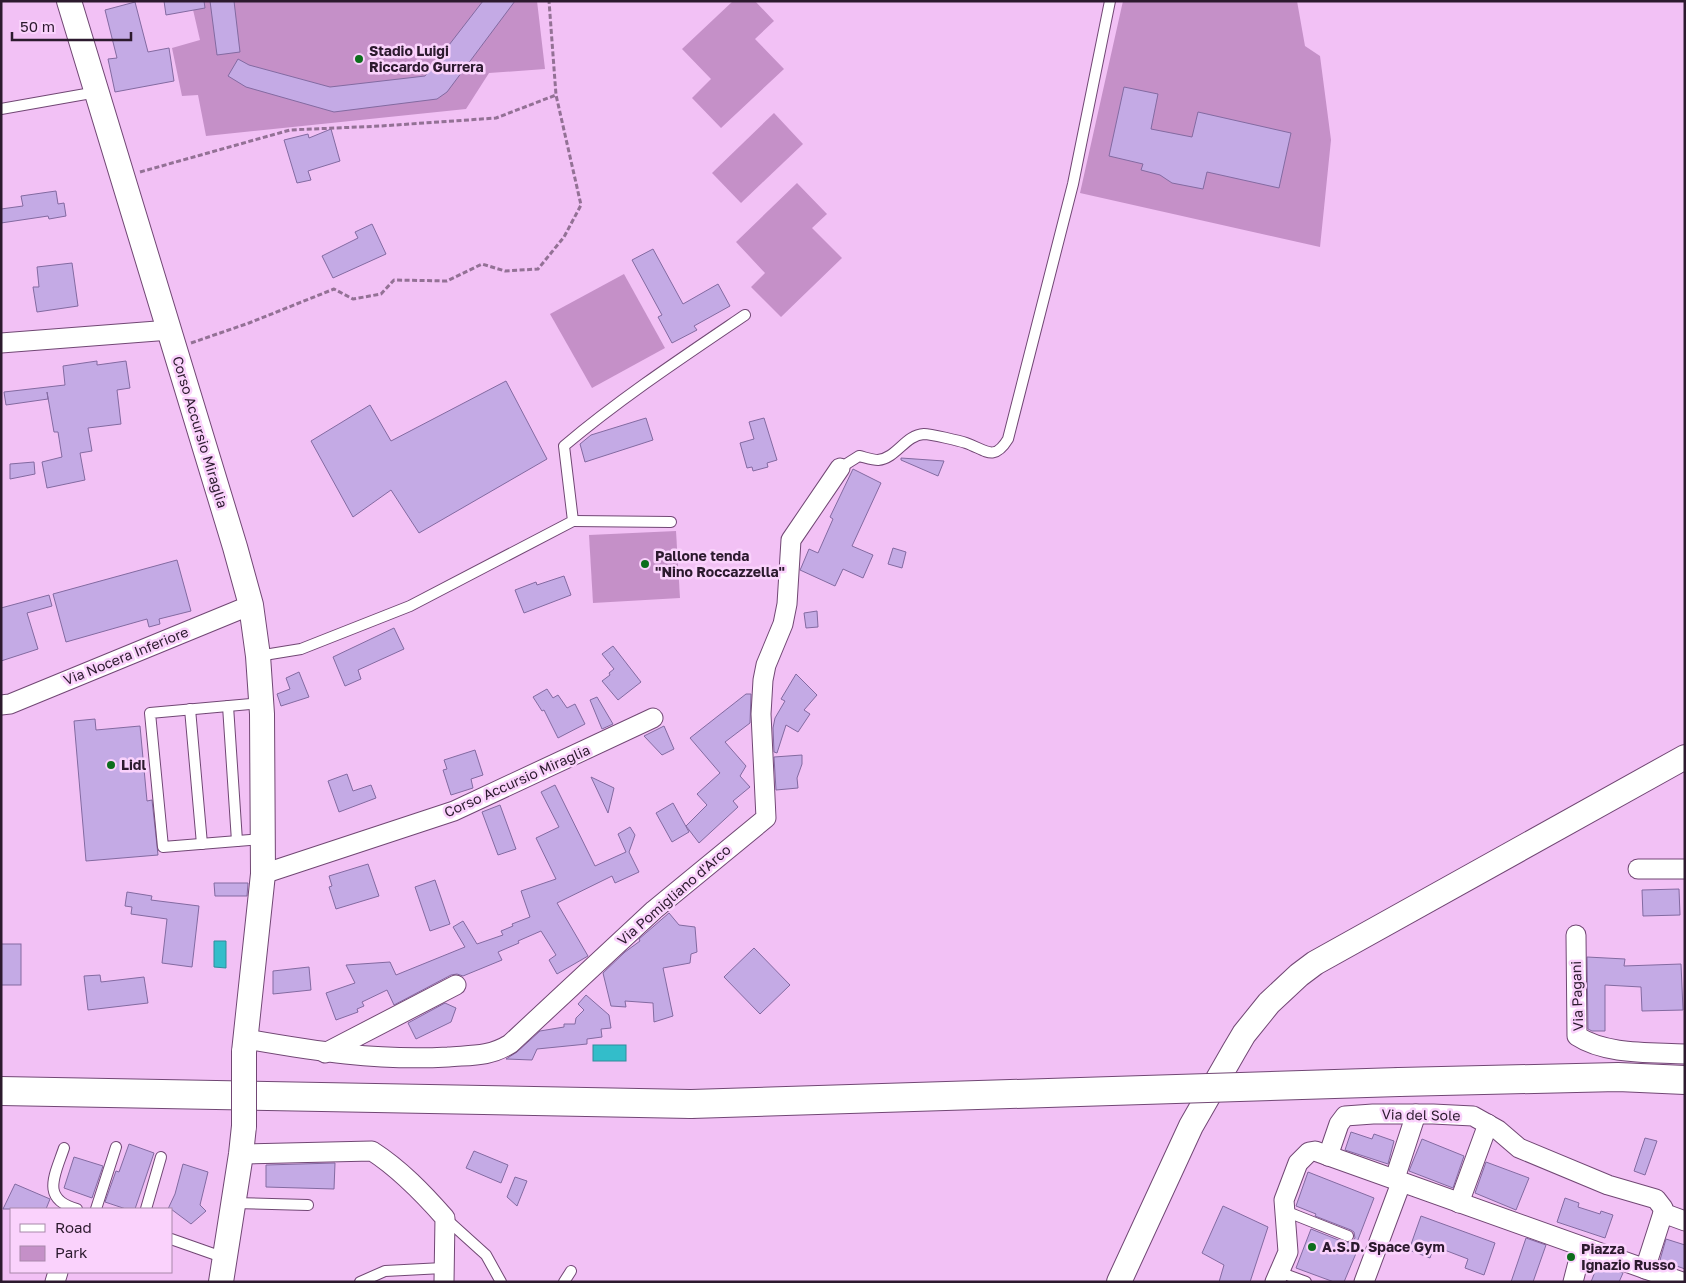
<svg xmlns="http://www.w3.org/2000/svg" width="1686" height="1283" font-family="'Golos Text',sans-serif">
  <rect width="100%" height="100%" fill="#f2c1f5"/>
  <!-- green -->
  <g fill="#c590c8">
    <polygon points="191,1 537,1 545,69 489,73 466,109 206,136 198,95 182,96 172,48 200,40"/>
    <polygon points="733,1 755,1 774,21 755,39 784,69 721,128 692,98 711,79 682,49"/>
    <polygon points="1123,1 1297,1 1305,46 1320,56 1331,140 1320,247 1080,193"/>
    <polygon points="774,113 803,144 741,203 712,173"/>
    <polygon points="797,183 827,214 812,228 842,258 781,317 751,287 765,273 736,242"/>
    <polygon points="624,274 665,348 592,388 550,314"/>
    <polygon points="676,531 680,598 593,603 589,535"/>
  </g>
  <!-- water -->
  <g fill="#33bdca" stroke="#318c9b">
    <polygon points="214,941 226,941 226,968 214,967"/>
    <rect x="593" y="1045" width="33" height="16"/>
  </g>
  <!-- building -->
  <g fill="#c4aae5" stroke="#836aa1">
    <polygon points="164,1 204,1 205,8 166,15"/>
    <polygon points="210,1 234,1 240,52 217,55"/>
    <polygon points="483,1 515,1 447,92 437,99 334,112 246,87 228,76 238,59 249,65 330,87 425,76"/>
    <polygon points="135,2 148,52 169,48 174,81 115,92 108,59 117,58 105,10"/>
    <polygon points="1124,87 1158,94 1151,129 1192,137 1198,112 1291,133 1279,188 1207,172 1203,189 1172,183 1160,175 1141,170 1143,164 1109,156"/>
    <polygon points="331,129 340,161 308,171 311,180 297,183 284,140 308,134 309,138"/>
    <polygon points="56,191 58,204 64,203 66,216 49,219 48,216 1,223 1,209 23,206 21,196"/>
    <polygon points="372,224 386,254 333,278 322,256 358,238 355,232"/>
    <polygon points="653,249 683,304 718,284 730,306 694,326 697,330 672,343 658,317 662,315 632,260"/>
    <polygon points="72,263 78,306 37,312 33,287 39,287 37,267"/>
    <polygon points="97,361 97,365 126,361 130,388 117,390 121,424 88,428 92,451 80,453 85,480 47,488 42,462 62,457 58,432 54,432 47,392 48,399 6,405 4,392 65,385 63,366"/>
    <polygon points="506,381 547,459 419,533 391,490 353,517 311,441 370,405 391,441"/>
    <polygon points="646,418 653,440 585,462 580,444 591,435"/>
    <polygon points="764,418 777,460 767,463 768,467 753,471 752,467 747,468 740,443 754,439 749,422"/>
    <polygon points="901,458 944,461 938,476 901,460"/>
    <polygon points="34,462 35,474 10,479 10,464"/>
    <polygon points="853,469 881,483 852,546 873,555 863,578 843,569 835,586 800,570 801,568 809,549 818,553 833,519 830,517"/>
    <polygon points="893,548 906,552 902,568 888,564"/>
    <polygon points="177,560 191,611 159,619 160,624 149,627 147,619 66,642 53,594"/>
    <polygon points="564,576 571,595 524,613 515,590 536,582 537,585"/>
    <polygon points="49,595 52,606 27,613 38,649 1,661 1,608"/>
    <polygon points="817,611 818,627 806,628 804,613"/>
    <polygon points="394,628 404,649 358,670 361,679 345,686 333,657"/>
    <polygon points="613,646 641,682 618,700 602,681 610,675 609,673 614,669 602,654"/>
    <polygon points="299,672 309,697 281,706 277,694 290,689 286,678"/>
    <polygon points="796,674 817,695 804,710 810,714 798,732 786,725 777,753 774,752 773,728 775,718 785,701 781,699"/>
    <polygon points="547,689 553,698 558,695 567,708 575,704 585,724 558,738 544,710 542,711 533,697"/>
    <polygon points="746,694 751,694 750,723 725,742 746,766 740,776 750,787 733,801 738,807 699,843 686,826 707,805 697,794 720,773 690,738"/>
    <polygon points="597,697 613,724 602,729 590,700"/>
    <polygon points="95,719 96,730 140,726 147,801 152,800 158,855 86,861 74,721"/>
    <polygon points="664,726 674,749 662,755 644,736"/>
    <polygon points="475,750 483,775 471,779 473,788 451,795 443,770 447,769 444,760"/>
    <polygon points="802,755 802,764 797,778 798,788 776,790 774,757"/>
    <polygon points="347,774 353,791 371,785 376,798 339,812 328,781"/>
    <polygon points="591,777 614,788 608,813"/>
    <polygon points="555,785 595,866 626,852 618,834 630,827 635,835 629,852 639,872 615,883 612,876 557,903 588,956 557,974 549,960 556,955 541,931 518,941 519,943 498,952 502,960 463,976 457,974 451,975 394,1005 387,990 362,1002 364,1006 357,1009 358,1012 336,1020 326,993 355,983 346,965 390,962 396,975 465,947 453,927 463,921 477,944 503,935 501,931 513,926 512,924 530,917 521,891 556,879 536,838 559,827 541,792"/>
    <polygon points="673,803 689,832 672,842 656,813"/>
    <polygon points="500,805 516,849 498,855 482,812"/>
    <polygon points="368,864 379,896 336,909 329,887 332,886 329,876"/>
    <polygon points="435,880 450,924 430,931 415,887"/>
    <polygon points="214,883 248,883 247,896 215,896"/>
    <polygon points="1679,889 1680,915 1643,916 1642,890"/>
    <polygon points="127,892 152,896 151,900 199,906 192,967 162,963 167,919 131,914 132,907 125,906"/>
    <polygon points="669,913 679,925 695,927 697,952 691,954 690,963 663,968 673,1016 654,1022 653,1003 625,1001 626,1007 611,1006 603,973 625,952 640,941 639,939"/>
    <rect x="1" y="944" width="20" height="41"/>
    <polygon points="754,948 790,985 760,1014 724,977"/>
    <polygon points="1587,957 1625,959 1624,966 1681,964 1683,1010 1642,1011 1641,987 1605,985 1605,1031 1592,1031 1588,1029"/>
    <polygon points="309,967 311,990 273,994 273,971"/>
    <polygon points="100,975 101,982 144,977 148,1003 88,1010 84,976"/>
    <polygon points="586,995 609,1015 611,1028 601,1029 602,1037 587,1039 587,1044 537,1049 532,1060 506,1059 517,1052 540,1031 564,1027 564,1024 575,1024 576,1018 584,1010 578,1004"/>
    <polygon points="445,1003 456,1008 451,1022 416,1039 408,1023"/>
    <polygon points="1351,1132 1372,1139 1374,1134 1394,1141 1388,1164 1345,1150"/>
    <polygon points="1645,1138 1657,1141 1645,1175 1634,1171"/>
    <polygon points="1422,1139 1464,1156 1453,1188 1409,1171"/>
    <polygon points="129,1144 154,1153 135,1209 126,1209 105,1202 116,1171 119,1172"/>
    <polygon points="474,1151 508,1165 501,1183 466,1168"/>
    <polygon points="74,1157 103,1166 92,1198 64,1188"/>
    <polygon points="1486,1162 1529,1178 1516,1210 1475,1193"/>
    <polygon points="335,1163 334,1189 266,1187 266,1165"/>
    <polygon points="183,1164 208,1172 200,1205 206,1211 191,1224 171,1209 168,1209 175,1194"/>
    <polygon points="1308,1172 1374,1198 1354,1250 1357,1251 1344,1282 1334,1282 1296,1268 1311,1229 1346,1243 1352,1242 1355,1238 1354,1232 1351,1230 1315,1216 1316,1214 1296,1206"/>
    <polygon points="515,1177 527,1181 517,1206 507,1197"/>
    <polygon points="15,1184 50,1199 46,1209 3,1209"/>
    <polygon points="1565,1198 1579,1203 1578,1207 1600,1214 1601,1211 1613,1215 1605,1238 1557,1222"/>
    <polygon points="1223,1206 1268,1227 1250,1282 1219,1282 1224,1265 1202,1253"/>
    <polygon points="1421,1216 1495,1243 1484,1275 1465,1268 1468,1259 1434,1246 1430,1258 1409,1250"/>
    <polygon points="1526,1238 1546,1245 1533,1282 1511,1282"/>
    <polygon points="1666,1239 1685,1245 1685,1269 1660,1260"/>
    <polygon points="1598,1264 1623,1273 1619,1282 1591,1282"/>
  </g>
  <g fill="none" stroke-linecap="round" stroke-linejoin="round">
    <defs>
      <g id="service">
        <polyline points="1,109 97,92"/>
        <path d="M 840,468 L 859,456 C 864,457 872,460 878,460 C 897,458 905,435 924,434 C 931,434 960,441 966,443 C 986,450 994,462 1008,439 L 1073,184 L 1110,1"/>
        <polyline points="573,521 671,522"/>
        <path d="M 258,656 L 301,649 L 410,606 L 573,521 L 564,446 C 621,398 683,357 745,315"/>
        <polyline points="261,703 150,713 163,847 262,839"/>
        <polyline points="228,706 237,841"/>
        <polyline points="190,709 202,844"/>
        <path d="M 64,1148 C 55,1175 40,1199 77,1209"/>
        <polyline points="233,1203 308,1205"/>
        <polyline points="96,1209 116,1147"/>
        <polyline points="146,1209 161,1157"/>
        <polyline points="1285,1211 1348,1236"/>
        <polyline points="445,1218 486,1255 501,1282"/>
        <polyline points="171,1239 225,1258"/>
        <polyline points="1279,1272 1306,1282"/>
        <polyline points="360,1282 385,1271 443,1268"/>
        <polyline points="564,1282 571,1271"/>
      </g>
      <g id="minor">
        <polyline points="1,343 170,330"/>
        <polyline points="1,705 10,704 251,605"/>
        <polyline points="1638,869 1685,869"/>
        <polyline points="263,874 454,811 653,718"/>
        <path d="M 1576,935 L 1577,1036 C 1606,1055 1651,1052 1685,1054"/>
        <path d="M 246,1039 C 314,1051 377,1061 448,1057 C 471,1055 489,1057 510,1044 L 654,910 L 766,818 L 761,714 L 763,680 L 766,665 L 783,624 L 787,604 L 791,540 L 840,468"/>
        <polyline points="325,1053 456,985"/>
        <path d="M 241,1154 L 372,1151 C 400,1169 423,1193 445,1218 L 444,1282"/>
        <polyline points="1328,1156 1339,1124 1345,1116 1373,1114 1433,1114 1473,1116 1498,1130 1519,1148 1608,1185 1656,1199 1663,1208 1663,1213 1645,1269"/>
        <polyline points="1397,1172 1416,1114"/>
        <polyline points="1459,1203 1488,1124"/>
        <polyline points="1663,1213 1685,1221"/>
        <polyline points="55,1282 58,1272"/>
        <polyline points="1275,1282 1288,1252 1284,1200 1298,1163 1309,1152 1315,1151 1682,1282"/>
        <polyline points="1364,1282 1401,1183"/>
        <polyline points="1573,1282 1582,1247"/>
      </g>
      <g id="tertiary">
        <polyline points="69,1 235,547 251,605 258,656 262,714 263,874 244,1052"/>
        <polyline points="221,1282 241,1154 244,1126"/>
        <polyline points="1119,1282 1191,1126 1234,1051 1244,1034 1269,1003 1299,975 1315,963 1685,757"/>
      </g>
      <g id="secondary">
        <polyline points="1399,1082 1618,1077 1685,1080"/>
        <polyline points="1,1091 691,1104"/>
      </g>
    </defs>
    <!-- service casing -->
    <use href="#service" stroke="#714774" stroke-width="12"/>
    <!-- minor casing -->
    <use href="#minor" stroke="#714774" stroke-width="21"/>
    <!-- tertiary casing -->
    <use href="#tertiary" stroke="#714774" stroke-width="26"/>
    <!-- secondary casing -->
    <use href="#secondary" stroke="#714774" stroke-width="30"/>
    <!-- path -->
    <g stroke="#937195" stroke-width="3" stroke-dasharray="5 2.5" stroke-linecap="butt">
      <polyline points="140,172 290,130 381,126 496,118 556,95"/>
      <polyline points="191,343 249,323 334,289 353,299 381,294 394,280 447,281 482,264 505,271 538,269 564,237 581,205 556,95 549,1"/>
    </g>
    <!-- service -->
    <use href="#service" stroke="#fff" stroke-width="10"/>
    <!-- minor -->
    <use href="#minor" stroke="#fff" stroke-width="19"/>
    <!-- tertiary -->
    <use href="#tertiary" stroke="#fff" stroke-width="24"/>
    <!-- secondary -->
    <use href="#secondary" stroke="#fff" stroke-width="28"/>
    <defs>
      <polyline id="tertiary-bridge" points="244,1126 244,1052"/>
      <polyline id="secondary-bridge" points="691,1104 1399,1082"/>
    </defs>
    <!-- tertiary-bridge casing -->
    <use href="#tertiary-bridge" stroke="#714774" stroke-width="26" stroke-linecap="butt"/>
    <!-- secondary-bridge casing -->
    <use href="#secondary-bridge" stroke="#714774" stroke-width="30" stroke-linecap="butt"/>
    <!-- tertiary-bridge -->
    <use href="#tertiary-bridge" stroke="#fff" stroke-width="24"/>
    <!-- secondary-bridge -->
    <use href="#secondary-bridge" stroke="#fff" stroke-width="28"/>
  </g>
  <!-- markers -->
  <g fill="#0c6e1c" stroke="#fad2fc" stroke-width="2">
    <circle cx="359" cy="59" r="5"/>
    <circle cx="645" cy="564" r="5"/>
    <circle cx="111" cy="765" r="5"/>
    <circle cx="1312" cy="1247" r="5"/>
    <circle cx="1571" cy="1257" r="5"/>
  </g>
  <g text-anchor="middle" stroke-width="5" stroke-linejoin="round" paint-order="stroke">
    <!-- poi labels -->
    <g font-size="14" font-weight="bold" fill="#2c1a2e" stroke="#fad2fc" text-anchor="start">
      <text x="369" y="56">Stadio Luigi<tspan x="369" dy="16">Riccardo Gurrera</tspan></text>
      <text x="655" y="561">Pallone tenda<tspan x="655" dy="16">"Nino Roccazzella"</tspan></text>
      <text x="121" y="770">Lidl</text>
      <text x="1322" y="1252">A.S.D. Space Gym</text>
      <text x="1581" y="1254">Piazza<tspan x="1581" dy="16">Ignazio Russo</tspan></text>
    </g>
    <!-- street labels -->
    <g font-size="14" fill="#2c1a2e" stroke="#fad2fc">
      <text transform="translate(200 432) rotate(73)" y="5">Corso Accursio Miraglia</text>
      <text transform="translate(126 656) rotate(-22)" y="5">Via Nocera Inferiore</text>
      <text transform="translate(517 781) rotate(-24)" y="5">Corso Accursio Miraglia</text>
      <text transform="translate(674 895) rotate(-41)" y="5">Via Pomigliano d'Arco</text>
      <text transform="translate(1577 996) rotate(-92)" y="5">Via Pagani</text>
      <text transform="translate(1421 1115) rotate(1)" y="5">Via del Sole</text>
    </g>
  </g>
  <!-- border -->
  <rect width="1686" height="1283" fill="none" stroke="#2c1a2e" stroke-width="5"/>
  <!-- legend -->
  <rect x="10" y="1208" width="162" height="65" fill="#fad2fc" stroke="#a888aa"/>
  <rect x="20" y="1224" width="25" height="8" fill="#ffffff" stroke="#a888aa"/>
  <text x="55" y="1233" font-size="15" fill="#2c1a2e">Road</text>
  <rect x="20" y="1246" width="25" height="15" fill="#c590c8" stroke="#a888aa"/>
  <text x="55" y="1258" font-size="15" fill="#2c1a2e">Park</text>
  <!-- scale -->
  <path d="M12 32v8h119v-8" fill="none" stroke="#2c1a2e" stroke-width="2.5"/>
  <text x="20" y="32" font-size="15" fill="#2c1a2e" stroke="#fad2fc" stroke-width="4" paint-order="stroke">50 m</text>
</svg>
